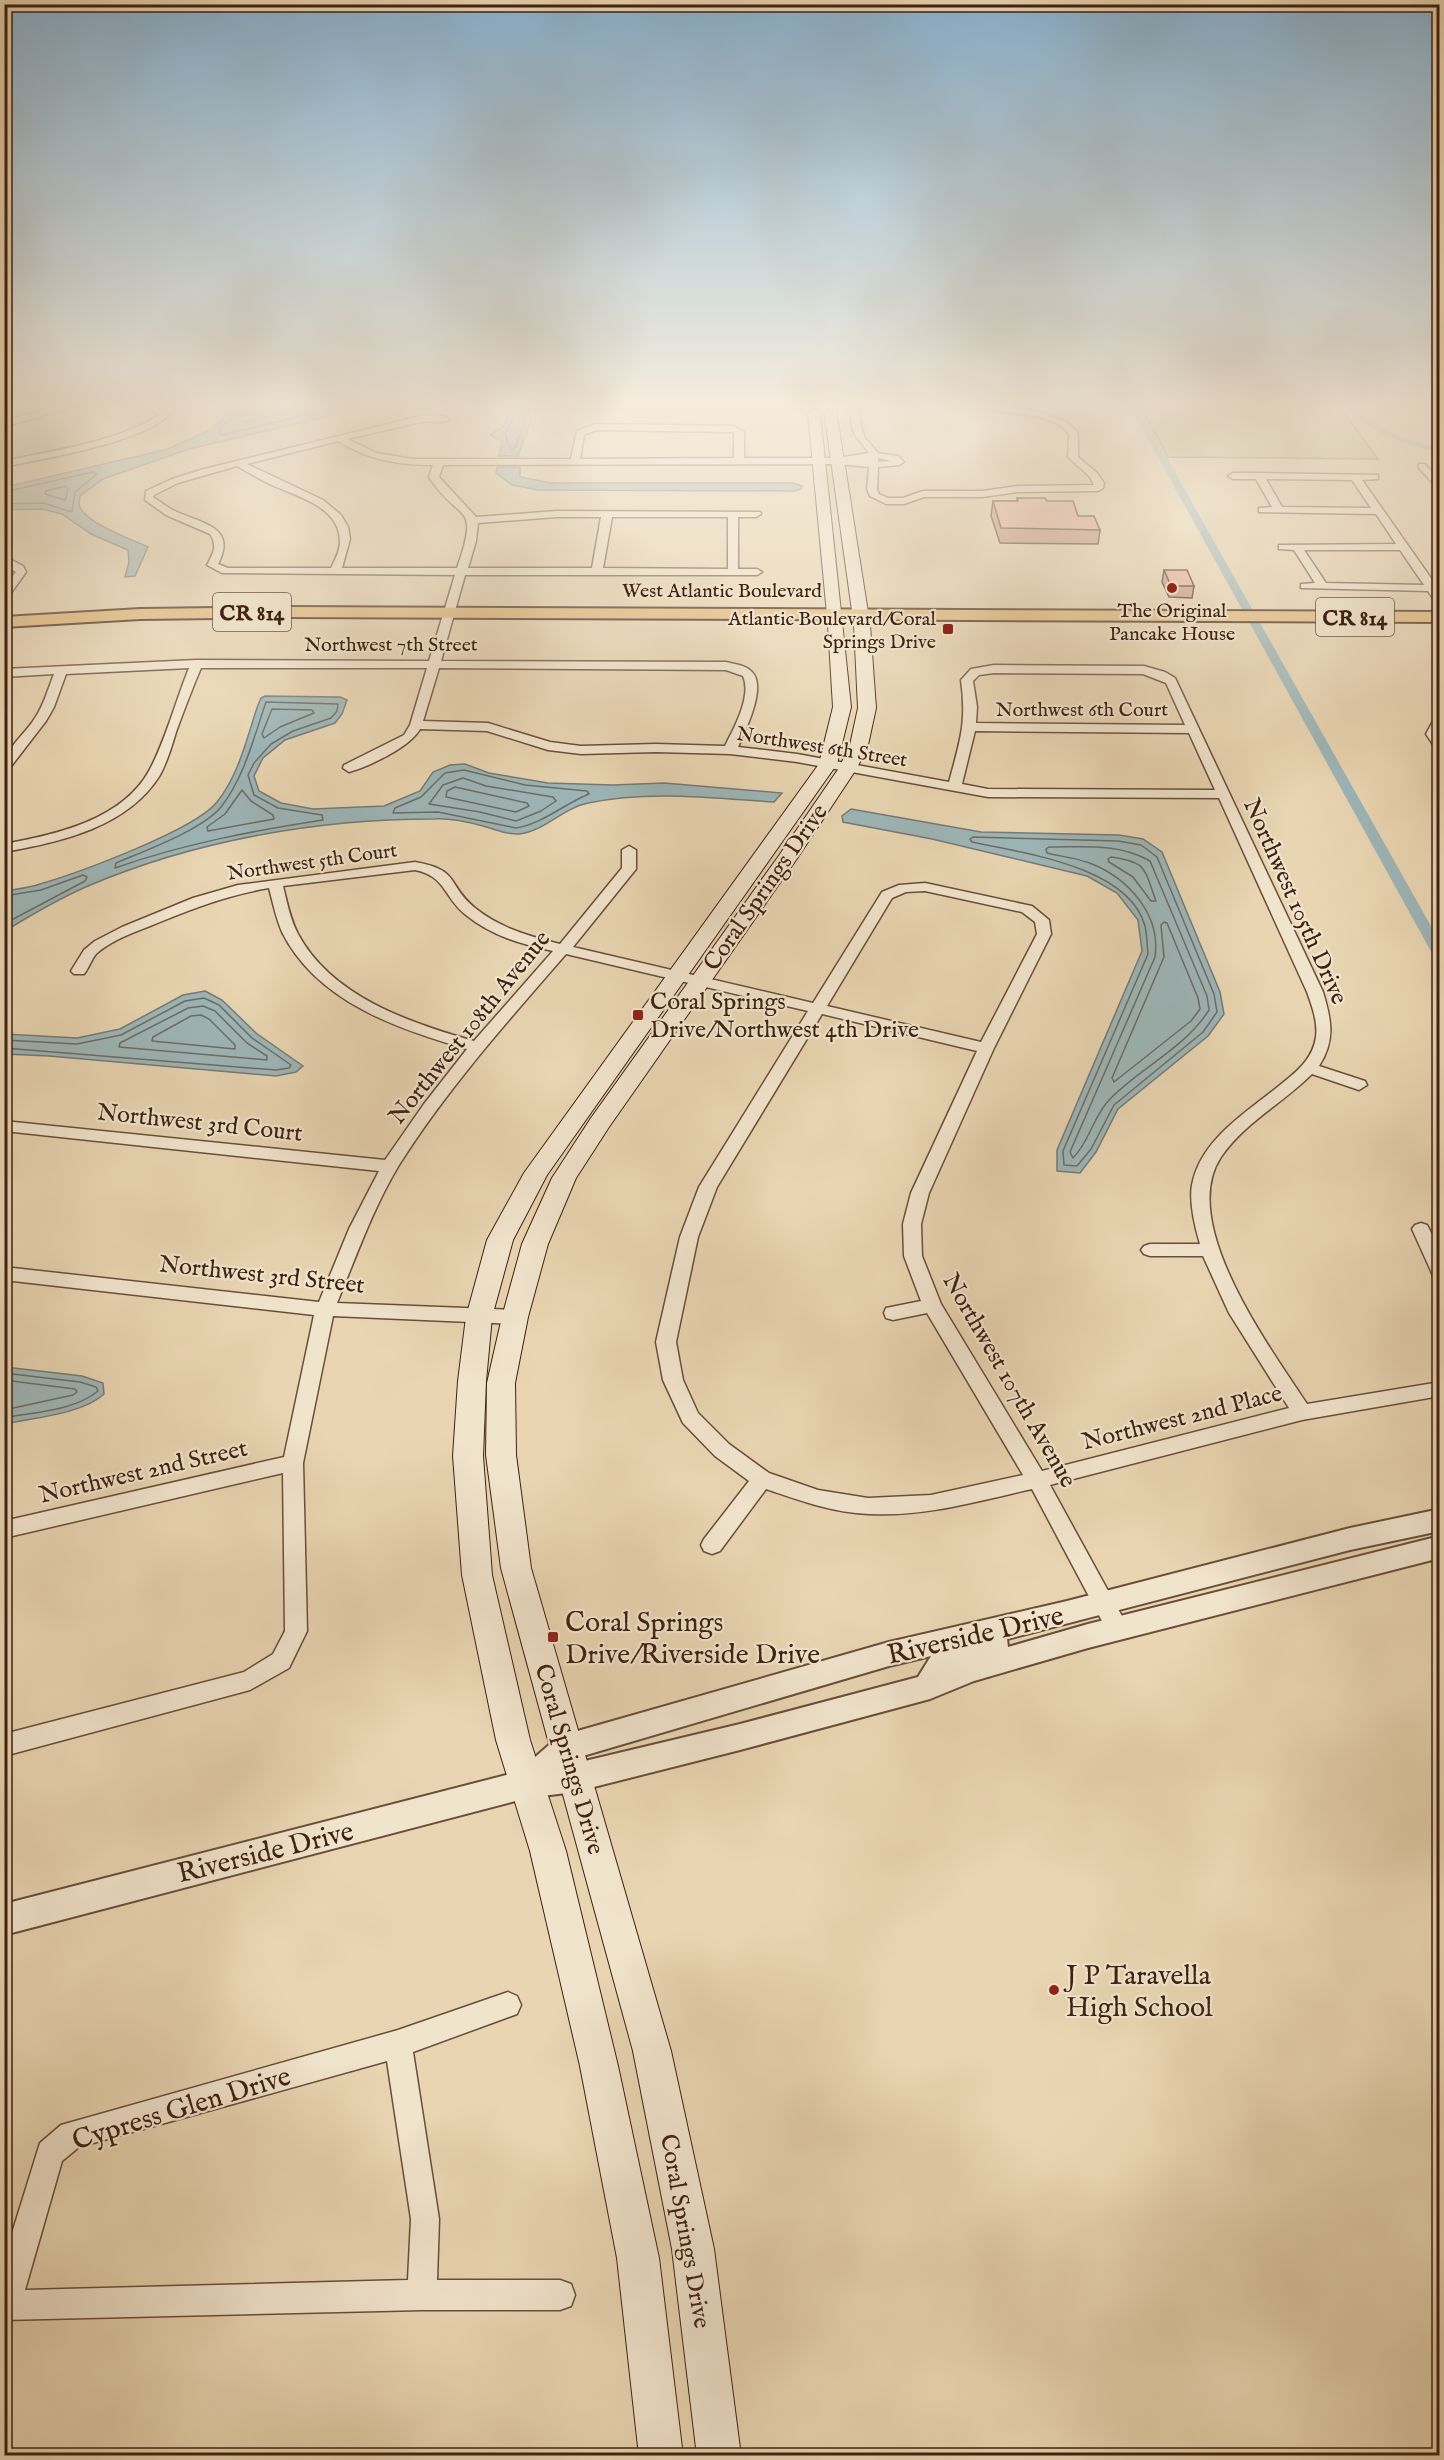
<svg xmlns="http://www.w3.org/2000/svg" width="1444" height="2460" font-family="'IM FELL English',serif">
  <rect width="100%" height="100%" fill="#e9d5b2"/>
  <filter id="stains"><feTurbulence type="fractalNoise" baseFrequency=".00333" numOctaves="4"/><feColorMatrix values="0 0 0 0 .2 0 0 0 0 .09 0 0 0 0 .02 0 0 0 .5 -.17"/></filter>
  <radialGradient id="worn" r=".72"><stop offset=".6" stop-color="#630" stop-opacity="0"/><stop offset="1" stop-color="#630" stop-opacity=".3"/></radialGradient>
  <!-- green -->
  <g fill="#bebb87" stroke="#7e6e4c" stroke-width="1.5">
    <polygon points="530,403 802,403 803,410 529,410"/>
    <polygon points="1139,403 1337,403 1378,459 1168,457"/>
  </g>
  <!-- water -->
  <g fill="#9db6b8" stroke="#777a76" stroke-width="1.5">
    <path d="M 224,403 L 386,403 L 189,449 L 103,479 L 80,496 C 80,499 79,502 79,505 C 83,522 132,540 148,547 L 135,576 L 125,577 L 129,562 L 128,550 L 91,534 L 62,514 L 42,509 L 5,510 L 5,487 L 168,449 L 212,429 L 229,413 Z"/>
    <polygon points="506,403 530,403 528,413 532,418 518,456 499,456 502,441 490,435 504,426 510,410"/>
    <polygon points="497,467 520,467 520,477 551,483 793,483 802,486 801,489 794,491 538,490 512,485 496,473"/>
    <path d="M 265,696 L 340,697 L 347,700 L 342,714 L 335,723 L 285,740 L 263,758 L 254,776 L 259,791 L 281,803 L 313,809 L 384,806 L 420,791 L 433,772 L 450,765 L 465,764 L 489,773 L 548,783 L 613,785 L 664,783 L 782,793 L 774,802 C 713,798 649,790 588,803 C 563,808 545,831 519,834 C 508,835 494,829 483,826 C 468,822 450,818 434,819 C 318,819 196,840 88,886 C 60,898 31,915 5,931 L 5,891 C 16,889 29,888 40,884 C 78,873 195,830 217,802 C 239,775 247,737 258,705 L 261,698 Z"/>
    <polygon points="851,809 981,832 1119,835 1143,839 1162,852 1220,992 1224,1014 1208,1036 1118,1109 1096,1152 1080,1173 1057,1171 1057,1150 1142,951 1138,920 1117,893 1087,876 932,839 843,822 842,816"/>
    <polygon points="205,991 222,1000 256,1033 303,1066 296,1072 276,1076 49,1056 5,1054 5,1034 77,1038 120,1029 183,995"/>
    <path d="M 5,1367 L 82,1376 L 103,1383 L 104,1394 C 83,1414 32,1418 5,1424 Z"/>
  </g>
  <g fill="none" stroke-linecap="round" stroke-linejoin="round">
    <!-- shore -->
    <g stroke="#6e6c65" stroke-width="1.5">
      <polyline points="231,403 234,414 219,430 221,435 357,403"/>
      <polyline points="239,403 242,410 241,420 244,422 323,403"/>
      <polyline points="514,403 516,412 505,434 511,450 515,448 525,420 522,412 524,403"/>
      <polygon points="65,486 68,489 65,500 45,494 46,491"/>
      <polyline points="4,492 93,472 97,474 75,492 72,512 43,503 4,504"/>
      <path d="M 266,702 L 338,704 L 337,711 L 331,718 L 293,731 L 271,744 L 254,763 L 248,775 L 254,795 L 278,808 L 322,815 L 323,820 C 252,831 183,844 115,868 L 116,863 C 144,851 202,830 221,807 C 244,778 254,737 266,702 Z"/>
      <polygon points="272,709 312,710 314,713 280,727 264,738 262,734"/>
      <path d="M 464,770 L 525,785 L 587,791 L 589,794 C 564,804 542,824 516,828 L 438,812 L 393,813 L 395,808 L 421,797 L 445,773 Z"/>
      <polygon points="463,778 486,786 553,797 556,801 541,811 516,821 480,812 429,804 443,785"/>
      <polygon points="455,787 527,803 529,806 516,812 446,797 447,791"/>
      <polygon points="242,790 251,801 273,815 274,819 208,831 207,827 225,814"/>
      <path d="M 973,837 L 1118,841 L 1141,845 L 1157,857 L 1214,994 L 1217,1012 L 1203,1032 L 1114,1105 L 1091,1149 L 1077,1166 L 1064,1165 L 1063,1151 L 1148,954 C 1147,945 1147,935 1145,926 C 1129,866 1022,853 972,842 L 970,839 Z"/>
      <path d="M 1049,847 C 1084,847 1119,843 1150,861 L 1207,996 L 1209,1010 C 1184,1049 1141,1067 1110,1099 C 1093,1116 1090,1141 1073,1158 L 1070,1152 L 1155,957 C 1161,915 1129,879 1092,864 C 1078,858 1062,857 1047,853 L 1046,849 Z"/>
      <path d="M 1111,857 C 1148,862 1144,869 1156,901 L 1151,901 L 1133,877 L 1109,862 L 1108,859 Z"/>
      <polyline points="4,896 41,890 83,875 87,877 85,881 4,924"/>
      <polygon points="1164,922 1167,923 1198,998 1200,1009 1191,1021 1114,1082 1112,1078 1164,957 1161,925"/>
      <polygon points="203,1006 215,1011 247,1043 267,1056 267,1060 119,1047 120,1043 188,1008"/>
      <polygon points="201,1015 209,1019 235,1045 235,1049 152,1041 153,1037 191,1016"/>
      <polyline points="4,1040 77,1044 121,1035 185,1001 204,998 219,1005 252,1038 291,1065 289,1068 276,1070 4,1048"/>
      <path d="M 4,1373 L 80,1382 L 96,1387 L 98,1391 C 74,1411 34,1412 4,1418"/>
      <polyline points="4,1380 75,1389 77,1392 73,1395 4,1410"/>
    </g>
    <!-- canal -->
    <g fill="#9db6b8" fill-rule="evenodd">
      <polygon points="1128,403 1136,403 1440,942 1440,959 1433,955"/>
      <path d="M 1345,403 L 1354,403 C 1377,430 1406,441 1440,447 L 1440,452 C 1402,445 1370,434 1345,403 Z"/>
    </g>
    <defs>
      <g id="minor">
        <polygon points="70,403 86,403 4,427 4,421"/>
        <path d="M 132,403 C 147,403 159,404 169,415 C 141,443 45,458 4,467 L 4,461 C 51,451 121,441 159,415 L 155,411 Z"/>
        <path d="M 853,403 L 863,403 L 859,408 L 861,427 L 865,438 L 878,453 L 898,456 L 904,462 L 899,465 L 878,467 L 877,489 L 879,494 L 888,498 L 903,498 L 923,491 L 982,491 L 1018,486 L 1094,485 L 1090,477 L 1068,457 L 1069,434 C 1050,408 994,417 969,403 C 993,403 1067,410 1078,434 L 1078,457 L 1097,473 L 1104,483 L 1103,488 L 1098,491 L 1018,492 L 982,497 L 924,497 L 904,504 L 886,504 L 870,496 L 867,489 L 869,467 L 838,464 L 443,465 L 439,477 L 476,517 L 557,511 L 760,512 L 761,514 L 756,517 L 738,517 L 738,569 L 757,569 L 762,572 L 757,575 L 465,575 L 441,661 L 726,662 C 734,664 746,665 752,672 C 767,687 745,731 738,747 L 797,754 L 949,782 C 960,741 967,723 961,680 L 971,669 L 994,665 L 1144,666 L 1165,672 L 1175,678 L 1323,992 C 1331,1019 1336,1040 1319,1066 L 1365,1081 L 1367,1085 L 1359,1090 L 1312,1074 C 1283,1103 1244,1123 1221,1157 C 1177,1223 1271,1349 1307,1404 L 1440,1382 L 1440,1396 L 1302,1420 L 1050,1485 L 1129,1629 L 1126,1636 L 1118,1639 L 1110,1636 L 1032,1489 C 978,1501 924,1517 869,1514 C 833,1513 799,1500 766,1489 L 720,1551 L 712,1554 L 704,1551 L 701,1545 L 704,1539 L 749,1481 L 715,1456 L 683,1423 L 663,1380 L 656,1342 L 680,1237 L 699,1187 L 808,1011 L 566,954 C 507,1022 447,1089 399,1165 C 373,1208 356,1257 337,1303 L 515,1310 L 522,1312 L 524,1317 L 522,1322 L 515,1324 L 333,1316 L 303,1463 L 307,1631 L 289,1668 L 250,1690 L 4,1756 L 4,1734 L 244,1672 L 273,1654 L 285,1631 L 283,1473 L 4,1538 L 4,1521 L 284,1457 L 314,1315 L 4,1280 L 4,1267 L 319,1302 L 349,1229 L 379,1171 L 4,1131 L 4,1121 L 385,1160 L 424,1104 L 467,1049 C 398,1029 317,1002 282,932 C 276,918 273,903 269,888 C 227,895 189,910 150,926 C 132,933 110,941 96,954 C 91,960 89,968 84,974 L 74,974 L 71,971 L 84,950 L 95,941 L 122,927 L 193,898 L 238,885 L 415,862 C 461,870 446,884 475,908 C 500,928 528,936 560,944 L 622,868 L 622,850 L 629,846 L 636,850 L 636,869 L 573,947 L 813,1003 L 882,892 L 899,885 L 925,883 L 1027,905 L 1032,906 L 1049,920 L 1051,934 L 994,1048 L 929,1193 L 921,1224 L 922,1256 L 941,1304 L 1042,1471 L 1289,1408 L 1229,1313 L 1203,1256 L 1150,1256 L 1144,1254 L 1141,1250 L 1144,1246 L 1150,1244 L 1200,1244 C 1195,1227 1189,1202 1192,1185 C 1201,1137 1251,1110 1285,1081 C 1300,1069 1313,1057 1316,1037 C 1318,1022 1312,1006 1307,992 L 1219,798 L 988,797 L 797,762 L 730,754 L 656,752 L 581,754 L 548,750 L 487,731 L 420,729 C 410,747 370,766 349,772 L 343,768 L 344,765 L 404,735 L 410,725 L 427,668 L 201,668 C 192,689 184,710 176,732 C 172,746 167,762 160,775 C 128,827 61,842 4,852 L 4,844 C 55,835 122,820 149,771 C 165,742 176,700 189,668 L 66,674 L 54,707 L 46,721 L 9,769 L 4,770 C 4,748 24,736 35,718 C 44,705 48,689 54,674 L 4,677 L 4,669 L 196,660 L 429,661 L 455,575 L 222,573 L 207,565 C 213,554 218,546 210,534 L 166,515 L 145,500 L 146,491 L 172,479 L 204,469 L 421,416 L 444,416 L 449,419 L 444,422 L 421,422 L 347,439 L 377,453 L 412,459 L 571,459 L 577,431 L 595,424 L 734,426 L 744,432 L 744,458 L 838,458 L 869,453 C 853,431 852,437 850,407 ZM 596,430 L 732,432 L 734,433 L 734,458 L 580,459 L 584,435 ZM 338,441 C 368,460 399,465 433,465 L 429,477 C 459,524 481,500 457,568 L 342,568 L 350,539 L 348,527 L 341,515 L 323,500 L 247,464 ZM 878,458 L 891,461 L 878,462 ZM 237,466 C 249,473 261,480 274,486 C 299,497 340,507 340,542 C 340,551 335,560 331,568 L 228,568 L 218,564 C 237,528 204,524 177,512 C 169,509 161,502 153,497 L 154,495 L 178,483 ZM 557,517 L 601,517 L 592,568 L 468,568 L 476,541 L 478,523 ZM 612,517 L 728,517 L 728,569 L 603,568 ZM 439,668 L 726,670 L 743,676 C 752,696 734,728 725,746 L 656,744 L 581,746 L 550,742 L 488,723 L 423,721 ZM 994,673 L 1143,674 L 1166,683 L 1185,725 L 976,723 L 977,707 L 973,681 L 979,675 ZM 975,731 L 1189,733 L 1215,790 L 988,789 L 962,784 ZM 415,870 C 446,876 444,898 466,915 C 492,936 521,944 553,951 L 474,1041 C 410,1023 332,997 298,934 C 290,919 287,902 283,886 ZM 925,891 L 1022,912 L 1035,922 L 1037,934 L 981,1042 L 827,1006 L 892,898 L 906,892 ZM 822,1014 L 977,1051 L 911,1193 L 903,1224 L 904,1256 L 921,1301 L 886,1308 L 884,1313 L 886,1318 L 893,1320 L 927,1313 L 1023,1475 L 931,1495 L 868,1498 L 818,1490 L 769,1473 L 729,1444 L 698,1413 L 683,1380 L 676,1342 L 698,1237 L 717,1187 Z"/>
        <polygon points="1419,464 1425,464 1440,481 1440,491 1419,468"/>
        <path d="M 1259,473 L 1378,475 L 1378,479 L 1362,480 L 1440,591 L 1440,603 L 1436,602 L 1428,591 L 1301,588 L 1301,584 L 1315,583 L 1294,550 L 1279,549 L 1279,545 L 1396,544 L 1376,514 L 1259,512 L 1259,508 L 1272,507 L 1256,479 L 1233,479 L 1228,476 L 1233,473 ZM 1266,479 L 1352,480 L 1371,508 L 1282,507 ZM 1304,550 L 1400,550 L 1424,585 L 1326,583 Z"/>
        <polygon points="4,556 23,566 26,572 8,597 4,598 4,587 16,572 4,564"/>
        <polygon points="1440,721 1440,750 1436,749 1426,734 1432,723"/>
        <polygon points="1421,1223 1427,1225 1440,1250 1440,1277 1433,1276 1431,1271 1412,1229 1415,1225"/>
        <path d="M 508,1992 L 517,1996 L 521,2005 L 517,2014 L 413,2052 L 439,2219 L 437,2280 L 560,2280 L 571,2284 L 575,2295 L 571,2306 L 560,2310 L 422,2310 L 4,2320 L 4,2259 L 40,2143 L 61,2125 L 398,2030 ZM 387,2061 L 411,2219 L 408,2280 L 25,2290 L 62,2161 L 79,2147 Z"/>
      </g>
      <path id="tertiary" d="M 1440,1509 L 1440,1531 L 1350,1550 L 1007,1639 L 1008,1647 L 1088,1624 L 1440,1536 L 1440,1558 L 1088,1648 L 974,1681 L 930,1699 L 740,1750 L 574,1792 L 527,1798 L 4,1935 L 4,1904 L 518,1772 L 557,1738 L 567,1734 L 889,1642 L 1067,1601 L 1350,1528 ZM 931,1656 L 918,1677 L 740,1724 L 568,1765 L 576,1758 L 889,1666 Z"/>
      <g id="secondary">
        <polygon points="823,403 835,403 870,625 876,708 868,745 857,768 796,860 609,1127 576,1178 548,1244 528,1317 515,1383 516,1455 531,1568 671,2051 714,2249 741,2456 697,2456 672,2249 633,2051 501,1568 486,1455 487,1383 502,1317 522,1244 552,1178 591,1118 778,857 839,768 850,745 858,708 854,625"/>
        <polygon points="814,409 820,413 851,707 837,764 547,1175 513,1240 492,1317 486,1381 483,1456 492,1575 530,1740 566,1851 618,2066 659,2258 683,2456 639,2456 617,2258 580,2066 530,1851 496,1740 462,1575 453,1456 458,1381 466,1317 487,1240 524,1173 819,764 833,707 828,625 808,413"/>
      </g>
      <polygon id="primary" points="283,607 1440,612 1440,622 283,617 140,619 4,627 4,617 140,609"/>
    </defs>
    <!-- minor casing -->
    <use href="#minor" stroke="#694e3a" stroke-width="3"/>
    <!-- tertiary casing -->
    <use href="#tertiary" stroke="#694e3a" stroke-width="4"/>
    <!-- secondary casing -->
    <use href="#secondary" stroke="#3e2112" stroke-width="2"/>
    <!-- primary casing -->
    <use href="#primary" stroke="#3e2112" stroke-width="4"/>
    <!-- minor -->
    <use href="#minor" fill="#f1e4cd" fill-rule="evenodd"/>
    <!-- tertiary -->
    <use href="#tertiary" fill="#f1e4cd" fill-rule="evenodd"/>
    <!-- secondary -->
    <use href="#secondary" fill="#f1e4cd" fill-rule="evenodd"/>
    <!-- primary -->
    <use href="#primary" fill="#e4ba79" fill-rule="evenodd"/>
  </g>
  <!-- wall -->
  <g fill="#c79684" stroke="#3e2112" stroke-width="1.5">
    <polygon points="1017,498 1047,501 1078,516 1100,530 1098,544 1000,543 991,516 993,501 1017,501"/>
    <polygon points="1164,570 1194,586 1192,598 1169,597 1162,582"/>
  </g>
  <!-- building -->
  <g fill="#e7ae9a" stroke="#3e2112" stroke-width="1.5">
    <polygon points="1017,498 1045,498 1047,501 1073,501 1078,516 1094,516 1100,530 1001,528 993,501 1018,501"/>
    <polygon points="1164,570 1187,570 1194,586 1171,586"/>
  </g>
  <!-- sky -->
  <linearGradient id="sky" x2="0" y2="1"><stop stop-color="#8ab5d5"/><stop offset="0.54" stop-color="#f5ecdc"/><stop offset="1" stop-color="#f5ecdc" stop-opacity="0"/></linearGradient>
  <rect width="1444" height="748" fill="url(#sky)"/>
  <!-- markers -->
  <g fill="#8f2418" stroke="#f1e4cd" stroke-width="2">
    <circle cx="1172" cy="588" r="6"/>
    <rect x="942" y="623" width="12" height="12" rx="3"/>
    <rect x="632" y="1009" width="12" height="12" rx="3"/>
    <rect x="547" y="1631" width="12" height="12" rx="3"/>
    <circle cx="1054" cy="1990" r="6"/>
  </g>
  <g text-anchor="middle" stroke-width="4.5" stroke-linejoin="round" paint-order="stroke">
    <!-- far-street labels -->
    <g font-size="20" fill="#3e2112" stroke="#f1e4cd">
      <text x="722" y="597">West Atlantic Boulevard</text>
      <text x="391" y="651">Northwest 7th Street</text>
      <text x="1082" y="716">Northwest 6th Court</text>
      <text transform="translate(822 746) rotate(9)" y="7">Northwest 6th Street</text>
      <text transform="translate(312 861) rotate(-8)" y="7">Northwest 5th Court</text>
    </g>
    <!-- far-poi labels -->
    <g font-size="20" fill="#3e2112" stroke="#f1e4cd">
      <text x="1172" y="617">The Original<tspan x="1172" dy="23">Pancake House</tspan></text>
      <text x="936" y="625" text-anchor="end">Atlantic Boulevard/Coral<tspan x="936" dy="23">Springs Drive</tspan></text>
    </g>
    <!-- shield labels -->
    <g fill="#f1e4cd" stroke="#745c4a" stroke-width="1.5">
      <rect x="213" y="593" width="78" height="38" rx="4.5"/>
      <rect x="1316" y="598" width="78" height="38" rx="4.5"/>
    </g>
    <g font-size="22" font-weight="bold" fill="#3e2112">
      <text x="252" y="620">CR 814</text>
      <text x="1355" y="625">CR 814</text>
    </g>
    <!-- street labels -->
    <g font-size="24" fill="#3e2112" stroke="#f1e4cd">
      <text transform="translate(765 887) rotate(-55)" y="8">Coral Springs Drive</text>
      <text transform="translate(1296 901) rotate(66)" y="8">Northwest 105th Drive</text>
      <text transform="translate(469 1027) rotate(-51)" y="8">Northwest 108th Avenue</text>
      <text transform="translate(200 1122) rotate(6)" y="8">Northwest 3rd Court</text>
      <text transform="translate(262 1274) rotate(6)" y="8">Northwest 3rd Street</text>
      <text transform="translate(1010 1380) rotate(60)" y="8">Northwest 107th Avenue</text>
      <text transform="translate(1182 1417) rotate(-14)" y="8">Northwest 2nd Place</text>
      <text transform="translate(143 1471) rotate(-13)" y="8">Northwest 2nd Street</text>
      <text transform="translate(570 1759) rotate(74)" y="8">Coral Springs Drive</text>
      <text transform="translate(686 2231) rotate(80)" y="8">Coral Springs Drive</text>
    </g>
    <!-- poi labels -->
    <g font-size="24" fill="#3e2112" stroke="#f1e4cd" text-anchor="start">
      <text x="650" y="1009">Coral Springs<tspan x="650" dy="28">Drive/Northwest 4th Drive</tspan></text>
    </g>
    <!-- near-poi labels -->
    <g font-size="28" fill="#3e2112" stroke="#f1e4cd" text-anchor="start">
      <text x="565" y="1631">Coral Springs<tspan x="565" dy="32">Drive/Riverside Drive</tspan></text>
      <text x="1066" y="1984">J P Taravella<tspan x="1066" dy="32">High School</tspan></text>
    </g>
    <!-- near-street labels -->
    <g font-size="28" fill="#3e2112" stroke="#f1e4cd">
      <text transform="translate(975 1634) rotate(-13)" y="10">Riverside Drive</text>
      <text transform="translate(265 1851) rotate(-14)" y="10">Riverside Drive</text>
      <text transform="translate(181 2107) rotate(-17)" y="10">Cypress Glen Drive</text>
    </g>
  </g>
  <!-- margin -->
  <rect width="1444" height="2460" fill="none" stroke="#e9d5b2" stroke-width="24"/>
  <rect x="6" y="6" width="1432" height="2448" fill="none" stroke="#3e2112" stroke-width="3"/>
  <rect x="12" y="12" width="1420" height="2436" fill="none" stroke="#3e2112" stroke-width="1.5"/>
  <rect width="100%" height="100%" filter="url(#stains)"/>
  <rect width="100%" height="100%" fill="url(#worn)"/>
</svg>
